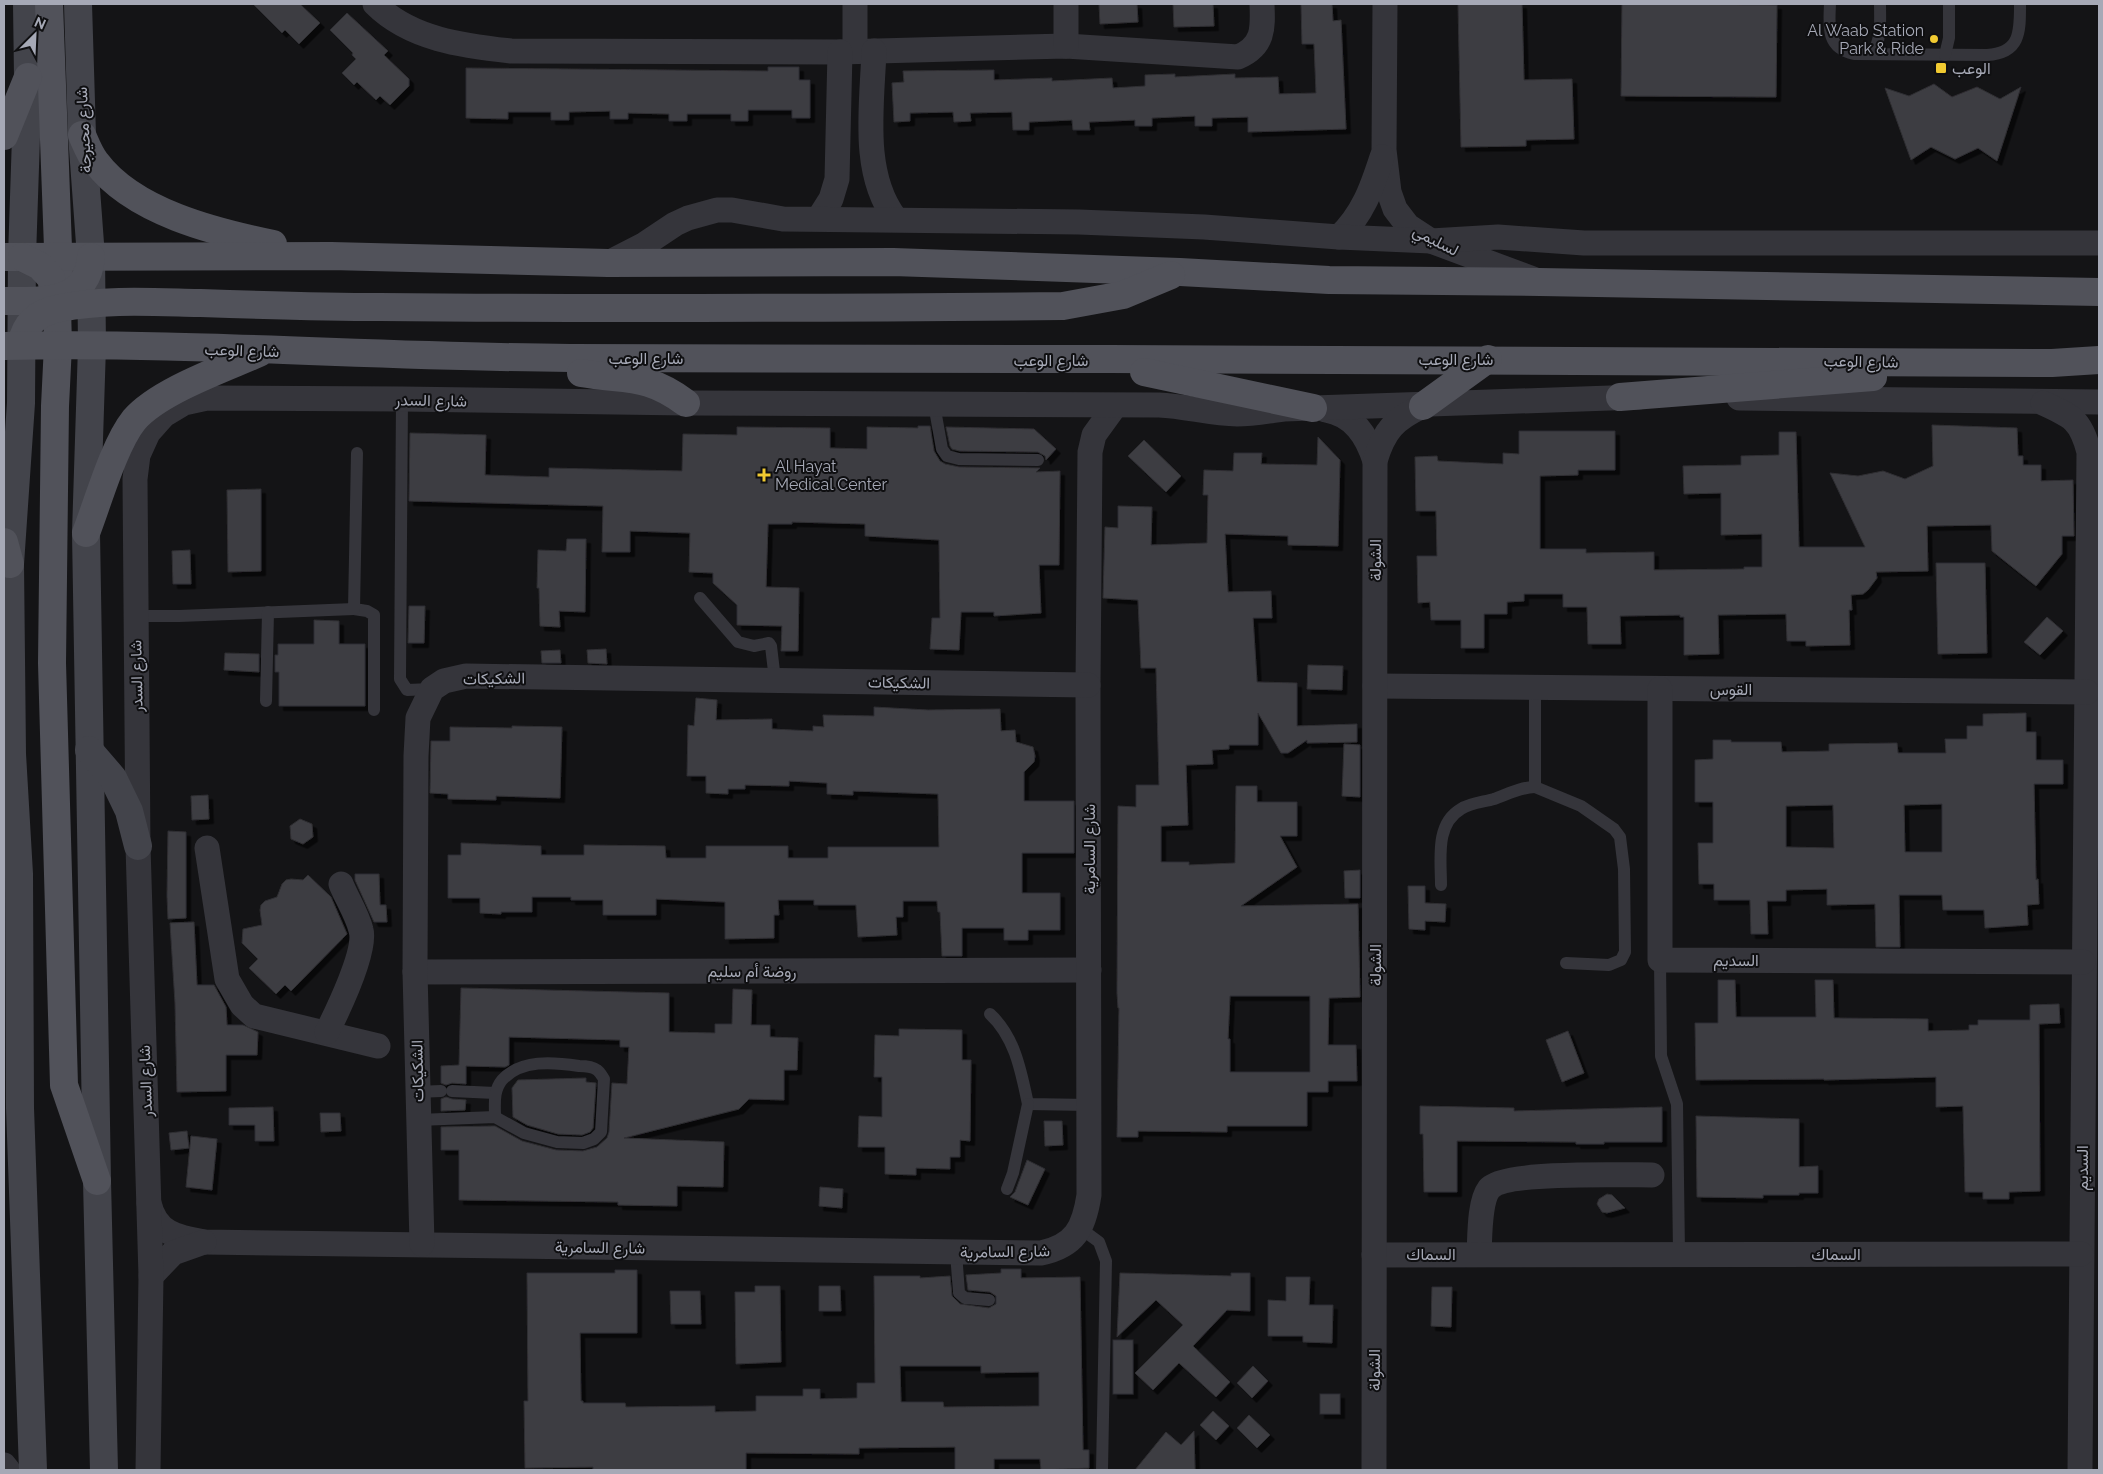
<svg xmlns="http://www.w3.org/2000/svg" width="2103" height="1474" font-family="Raleway,Vazirmatn,sans-serif">
  <defs>
    <filter id="shadow"><feDropShadow dx="4.5" dy="4.5" stdDeviation="0" flood-color="#0009"/></filter>
  </defs>
  <rect width="100%" height="100%" fill="#141416"/>
  <!-- building -->
  <g fill="#3e3e43" stroke="#2f2e32" fill-rule="evenodd" filter="url(#shadow)">
    <polygon points="253,4 300,4 320,23 299,44 285,30 282,33"/>
    <polygon points="1099,4 1137,4 1138,22 1100,24"/>
    <polygon points="1173,4 1213,4 1214,26 1174,27"/>
    <polygon points="1301,4 1332,4 1333,21 1341,20 1346,129 1248,132 1248,117 1212,118 1212,126 1195,126 1195,116 1152,118 1152,126 1135,126 1135,120 1089,122 1090,130 1073,130 1072,120 1029,122 1029,130 1013,130 1012,112 970,113 971,121 954,122 953,112 910,113 910,121 894,122 892,83 904,82 903,71 994,70 994,80 1052,78 1052,81 1112,78 1113,88 1145,86 1145,75 1175,74 1175,77 1235,74 1235,78 1278,77 1279,94 1316,93 1314,44 1302,44"/>
    <polygon points="1458,4 1522,4 1524,80 1572,79 1574,139 1526,140 1526,146 1461,147"/>
    <polygon points="1622,4 1777,5 1776,97 1621,96"/>
    <polygon points="347,13 388,51 384,55 409,79 409,86 390,105 380,96 376,100 357,82 354,85 342,73 356,59 352,55 353,53 330,30"/>
    <polygon points="768,67 799,67 799,80 810,80 810,118 792,118 792,110 748,110 748,121 731,121 731,114 687,114 687,121 669,121 669,114 628,113 628,119 610,119 610,111 569,112 569,120 551,120 551,112 508,112 508,119 466,118 466,68 768,71"/>
    <polygon points="1934,84 1952,97 1977,87 2000,99 2021,87 1997,161 1978,148 1955,159 1931,147 1911,160 1885,88 1909,96"/>
    <polygon points="1932,425 2017,428 2018,456 2023,456 2023,465 2041,465 2041,481 2073,480 2074,536 2062,536 2062,554 2036,586 1992,551 1991,525 1927,526 1928,571 1876,572 1877,578 1868,590 1863,594 1851,595 1852,610 1849,610 1850,645 1806,646 1806,641 1787,641 1786,614 1718,615 1719,654 1684,655 1684,617 1680,617 1680,615 1620,616 1621,644 1588,644 1587,607 1563,607 1563,594 1524,594 1524,601 1507,602 1507,614 1484,614 1484,648 1461,648 1461,620 1431,620 1430,602 1418,603 1417,556 1437,556 1436,511 1416,511 1415,457 1437,456 1438,461 1503,464 1503,453 1519,454 1519,431 1615,431 1615,470 1578,470 1578,475 1540,476 1540,549 1586,549 1586,553 1654,552 1654,570 1744,569 1744,567 1762,567 1762,534 1721,535 1721,493 1684,494 1683,466 1741,465 1741,456 1779,455 1779,432 1796,432 1799,547 1865,547 1830,473 1858,476 1883,471 1905,479 1933,466"/>
    <polygon points="918,426 930,426 934,451 940,461 945,464 959,467 1040,468 1036,472 1060,471 1059,565 1039,565 1041,613 994,616 994,612 961,612 959,650 930,649 932,618 940,618 939,540 865,536 865,524 792,522 792,524 768,524 766,587 799,588 798,651 781,651 782,626 737,625 737,605 713,583 713,573 689,572 690,533 630,531 630,552 602,552 603,506 409,501 410,433 486,435 485,475 549,477 549,468 682,471 683,434 737,435 737,427 830,428 830,448 867,449 867,427 918,428"/>
    <polygon points="946,427 1034,429 1056,449 1046,460 1045,456 1038,452 960,451 952,449 950,446"/>
    <path d="M 1318,437 L 1340,460 L 1338,546 L 1288,545 L 1288,536 L 1225,534 L 1228,592 L 1271,591 L 1272,618 L 1253,618 L 1257,682 L 1297,683 L 1297,726 L 1357,724 L 1357,742 L 1307,743 L 1307,740 L 1288,753 L 1281,753 L 1258,713 L 1258,745 L 1229,745 L 1229,749 L 1212,750 L 1213,764 L 1186,765 L 1188,825 L 1161,826 L 1161,862 L 1189,862 L 1189,865 L 1235,863 L 1236,786 L 1257,786 L 1257,802 L 1297,802 L 1297,836 L 1280,836 L 1297,867 L 1241,906 L 1358,904 L 1360,997 L 1329,998 L 1328,1045 L 1356,1045 L 1357,1081 L 1328,1081 L 1328,1092 L 1307,1092 L 1307,1126 L 1227,1126 L 1227,1132 L 1138,1131 L 1138,1137 L 1117,1137 L 1119,1008 L 1118,1008 L 1117,993 L 1118,806 L 1136,807 L 1136,785 L 1159,785 L 1156,668 L 1141,668 L 1138,600 L 1103,598 L 1105,527 L 1118,528 L 1118,506 L 1152,507 L 1151,545 L 1207,543 L 1208,495 L 1203,495 L 1204,470 L 1233,471 L 1234,453 L 1262,453 L 1261,464 L 1317,465 ZM 1230,996 L 1310,996 L 1310,1072 L 1230,1072 L 1230,1039 L 1228,1039 Z"/>
    <polygon points="1144,440 1181,476 1166,492 1128,456"/>
    <polygon points="261,489 261,571 228,572 227,490"/>
    <polygon points="567,539 586,539 585,612 559,611 560,627 540,626 539,588 537,588 538,550 566,551"/>
    <polygon points="190,550 191,584 173,584 172,551"/>
    <polygon points="1936,563 1985,563 1987,653 1938,654"/>
    <polygon points="409,606 425,606 424,643 408,643"/>
    <polygon points="2047,617 2063,631 2040,655 2024,642"/>
    <polygon points="314,620 339,621 339,644 365,644 365,706 279,706 279,672 275,672 275,655 278,655 278,644 314,644"/>
    <polygon points="606,649 607,664 588,663 587,650"/>
    <polygon points="560,650 561,663 542,663 541,651"/>
    <polygon points="225,653 259,654 259,672 224,670"/>
    <polygon points="1308,665 1343,666 1342,690 1307,689"/>
    <polygon points="696,698 717,700 716,720 772,719 772,729 813,731 813,726 824,727 823,715 874,716 874,707 928,710 1000,709 1001,731 1015,730 1016,742 1033,747 1035,756 1034,762 1024,772 1024,801 1074,801 1074,853 1022,853 1022,893 1060,893 1060,930 1028,930 1028,940 1004,940 1004,928 962,928 962,956 942,956 940,912 938,912 937,901 903,901 903,917 896,917 897,935 858,937 856,905 814,905 814,900 778,900 779,915 774,915 774,938 725,939 725,902 656,899 656,915 603,915 603,900 571,900 571,897 532,897 532,912 501,912 501,914 480,913 480,898 448,898 448,855 461,855 461,843 541,846 541,855 584,855 584,845 665,846 666,858 706,858 706,846 788,846 788,858 828,858 828,847 939,847 938,794 853,791 853,795 827,794 827,783 789,781 789,786 745,785 745,789 728,789 728,794 706,793 706,776 687,776 688,725 694,726"/>
    <path d="M 2026,713 L 2026,732 L 2036,732 L 2036,760 L 2063,760 L 2063,784 L 2034,784 L 2036,880 L 2038,879 L 2039,904 L 2027,905 L 2028,925 L 1985,928 L 1984,910 L 1943,910 L 1942,895 L 1899,895 L 1900,947 L 1876,947 L 1875,904 L 1827,905 L 1827,889 L 1786,890 L 1786,901 L 1767,901 L 1768,934 L 1751,934 L 1750,900 L 1714,900 L 1714,884 L 1699,884 L 1698,843 L 1713,843 L 1713,802 L 1695,802 L 1695,760 L 1713,759 L 1713,740 L 1731,740 L 1731,742 L 1781,742 L 1782,752 L 1829,751 L 1829,744 L 1897,743 L 1898,753 L 1946,753 L 1945,739 L 1967,739 L 1967,726 L 1983,726 L 1983,714 ZM 1942,804 L 1942,852 L 1905,852 L 1904,805 ZM 1833,805 L 1834,848 L 1786,847 L 1786,806 Z"/>
    <polygon points="512,726 562,727 560,798 496,796 496,800 448,799 448,794 430,793 431,741 450,741 450,727 512,728"/>
    <polygon points="1344,744 1360,745 1360,797 1342,796"/>
    <polygon points="208,795 209,819 192,820 191,796"/>
    <polygon points="300,819 312,824 313,837 303,844 291,839 290,826"/>
    <polygon points="168,831 186,832 186,918 168,919 167,896"/>
    <polygon points="1360,870 1360,898 1345,898 1344,871"/>
    <polygon points="355,874 379,874 380,905 386,905 387,922 374,922 355,880"/>
    <polygon points="308,875 331,897 347,934 291,991 285,985 276,994 249,968 258,959 242,943 243,929 262,925 260,910 261,905 265,901 277,897 282,884 286,880 291,879 303,880"/>
    <polygon points="1408,886 1425,886 1425,903 1446,904 1445,922 1425,921 1425,930 1409,929"/>
    <polygon points="194,922 197,985 214,985 226,1007 227,1025 243,1025 258,1032 257,1055 226,1055 226,1091 177,1092 175,1003 170,923"/>
    <polygon points="1718,980 1735,980 1736,1017 1816,1017 1815,980 1833,980 1834,1018 1928,1019 1928,1031 1969,1030 1969,1025 1978,1025 1978,1020 2030,1020 2030,1005 2059,1004 2060,1023 2039,1024 2040,1191 2009,1192 2009,1199 1983,1199 1983,1192 1965,1192 1963,1106 1936,1107 1936,1077 1824,1080 1824,1079 1696,1080 1695,1023 1718,1023"/>
    <polygon points="461,988 669,993 669,1032 715,1033 715,1024 732,1024 733,989 752,990 751,1025 770,1025 770,1037 798,1038 797,1070 784,1070 784,1100 749,1099 739,1109 624,1138 724,1142 723,1187 677,1186 677,1206 618,1205 618,1202 459,1200 459,1150 441,1150 441,1127 495,1126 522,1141 556,1150 583,1151 597,1147 607,1138 609,1132 612,1083 627,1084 629,1047 620,1047 620,1040 509,1037 509,1065 505,1067 466,1066 466,1084 452,1083 446,1085 441,1083 441,1066 459,1065"/>
    <polygon points="899,1029 962,1030 962,1060 971,1060 970,1141 960,1140 960,1157 950,1157 950,1169 916,1168 916,1175 885,1174 885,1147 858,1147 859,1116 882,1117 882,1077 874,1077 875,1035 899,1036"/>
    <polygon points="1568,1031 1584,1073 1562,1082 1546,1040"/>
    <polygon points="586,1078 586,1082 596,1083 593,1128 590,1132 582,1135 558,1134 527,1125 513,1117 512,1088 518,1080"/>
    <polygon points="446,1097 452,1099 466,1100 465,1110 441,1111 441,1099"/>
    <polygon points="1420,1106 1514,1108 1514,1111 1662,1107 1662,1142 1604,1142 1604,1144 1576,1144 1576,1142 1457,1141 1457,1192 1424,1192 1423,1134 1420,1134"/>
    <polygon points="273,1107 274,1141 255,1141 255,1125 229,1125 229,1108"/>
    <polygon points="320,1113 340,1113 341,1131 321,1132"/>
    <polygon points="1696,1116 1799,1119 1799,1167 1818,1166 1818,1193 1799,1193 1799,1195 1763,1195 1763,1198 1697,1197"/>
    <polygon points="1044,1121 1062,1121 1063,1145 1045,1146"/>
    <polygon points="187,1131 189,1148 171,1150 169,1133"/>
    <polygon points="191,1136 217,1139 212,1190 186,1187"/>
    <polygon points="1027,1160 1045,1169 1028,1205 1010,1197 1015,1192"/>
    <polygon points="820,1187 843,1189 842,1208 819,1206"/>
    <polygon points="1607,1194 1612,1195 1625,1208 1607,1213 1602,1212 1597,1204 1599,1199"/>
    <path d="M 1001,1269 L 1021,1269 L 1021,1278 L 1080,1277 L 1083,1450 L 1089,1450 L 1089,1468 L 1041,1470 L 1040,1459 L 994,1459 L 994,1470 L 955,1470 L 955,1447 L 859,1448 L 859,1454 L 746,1453 L 746,1470 L 593,1470 L 593,1467 L 525,1468 L 524,1401 L 528,1401 L 527,1273 L 615,1273 L 615,1270 L 637,1270 L 637,1333 L 580,1333 L 581,1401 L 583,1401 L 583,1403 L 625,1403 L 626,1407 L 715,1406 L 715,1412 L 756,1411 L 756,1396 L 803,1396 L 803,1389 L 820,1389 L 820,1399 L 857,1398 L 857,1383 L 875,1383 L 874,1276 L 920,1276 L 920,1278 L 950,1276 L 952,1296 L 960,1304 L 989,1308 L 996,1304 L 996,1296 L 990,1292 L 968,1290 L 966,1275 L 1001,1273 ZM 900,1366 L 981,1366 L 981,1373 L 1039,1372 L 1039,1406 L 944,1407 L 943,1402 L 901,1402 Z"/>
    <polygon points="1120,1273 1231,1276 1231,1273 1250,1273 1250,1311 1227,1310 1193,1346 1230,1382 1216,1397 1179,1363 1153,1390 1135,1373 1183,1325 1156,1300 1117,1337"/>
    <polygon points="1286,1277 1310,1277 1309,1305 1333,1305 1332,1343 1303,1342 1303,1336 1268,1336 1268,1300 1286,1301"/>
    <polygon points="755,1286 780,1286 781,1362 736,1364 735,1292 755,1292"/>
    <polygon points="819,1286 840,1286 841,1311 819,1311"/>
    <polygon points="1432,1287 1452,1287 1451,1327 1431,1326"/>
    <polygon points="670,1291 700,1291 701,1324 671,1324"/>
    <rect x="1113" y="1340" width="20" height="54"/>
    <polygon points="1253,1366 1268,1381 1252,1398 1237,1383"/>
    <rect x="1320" y="1394" width="20" height="20"/>
    <polygon points="1213,1411 1229,1426 1216,1440 1200,1425"/>
    <polygon points="1249,1415 1270,1435 1257,1448 1237,1428"/>
    <polygon points="1194,1431 1195,1470 1135,1470 1166,1432 1181,1445"/>
  </g>
  <g fill="none" stroke-linecap="round" stroke-linejoin="round">
    <!-- lane -->
    <g stroke="#35353b" stroke-width="12">
      <path d="M 1830,4 C 1829,27 1826,48 1854,54 L 1987,55 C 2021,53 2020,31 2020,4"/>
      <path d="M 1872,54 C 1882,39 1880,21 1880,4"/>
      <polyline points="1945,55 1949,38 1949,4"/>
      <polyline points="402,399 400,679 407,690 432,689"/>
      <polyline points="934,404 942,449 947,456 959,459 1038,460"/>
      <polyline points="700,598 738,642 754,646 769,643 771,646 775,680"/>
      <polyline points="354,609 367,611 374,615 374,710"/>
      <polyline points="136,616 179,616 354,609 357,453"/>
      <polyline points="266,701 268,612"/>
      <polyline points="1535,787 1581,806 1614,829 1620,837 1624,869 1625,952 1621,960 1609,965 1566,963"/>
      <path d="M 1441,885 C 1441,859 1435,824 1461,809 C 1470,803 1484,802 1494,799 C 1508,794 1521,787 1535,787 L 1535,688"/>
      <polyline points="1660,960 1661,1056 1677,1104 1679,1253"/>
      <path d="M 990,1014 C 1015,1037 1021,1071 1028,1104 L 1089,1105"/>
      <polyline points="452,1091 495,1093"/>
      <polyline points="417,1092 441,1091"/>
      <path d="M 418,1120 L 495,1117 L 524,1133 L 557,1142 L 583,1143 L 594,1139 L 601,1132 L 604,1079 C 602,1076 600,1072 597,1070 C 593,1067 584,1066 579,1066 C 553,1062 521,1059 502,1080 C 493,1091 495,1104 495,1117"/>
      <polyline points="1007,1189 1013,1173 1028,1104"/>
      <polyline points="1080,1228 1099,1242 1106,1261 1102,1470"/>
      <polyline points="956,1252 959,1293 965,1298 989,1300"/>
    </g>
    <!-- street -->
    <g stroke="#35353b" stroke-width="25">
      <path d="M 375,4 C 410,39 463,46 511,51 L 840,52 L 1066,46 L 1238,57 C 1264,46 1263,28 1262,4"/>
      <polyline points="855,4 855,51"/>
      <polyline points="1066,4 1066,46"/>
      <polyline points="1385,4 1384,150 1389,192 1395,209 1408,226 1431,241 1533,279"/>
      <path d="M 874,51 C 872,105 861,173 895,218"/>
      <polyline points="819,218 831,199 837,179 840,52"/>
      <path d="M 1339,237 C 1363,214 1372,188 1382,157"/>
      <polyline points="608,263 645,244 675,224 688,218 717,210 732,210 783,219 1079,222 1204,227 1339,237 1431,241 1498,237 1584,243 2099,243"/>
      <polyline points="1739,398 2099,402"/>
      <path d="M 2043,403 C 2072,416 2081,420 2089,452 L 2080,1470"/>
      <path d="M 1326,410 C 1354,415 1367,436 1375,461"/>
      <polyline points="1375,686 2087,692"/>
      <polyline points="1660,689 1660,960 2083,962"/>
      <polyline points="207,848 227,979 242,1005 254,1016 378,1046"/>
      <polyline points="415,972 1089,970"/>
      <path d="M 327,1032 C 337,1012 367,951 361,930 C 357,914 347,899 341,884"/>
      <path d="M 149,1203 C 156,1233 176,1237 204,1242 L 1041,1253 C 1075,1246 1084,1228 1089,1195 L 1088,685 L 1090,452 L 1094,435 L 1115,406"/>
      <polyline points="422,1244 415,972 416,756 418,718 432,689 444,681 466,676 1088,685"/>
      <path d="M 1479,1254 C 1480,1238 1479,1202 1489,1189 C 1504,1171 1624,1175 1652,1175"/>
      <polyline points="1374,1255 2081,1254"/>
      <polyline points="151,1276 173,1253 204,1242"/>
      <polyline points="4,1465 8,1470"/>
      <path d="M 148,1470 L 151,1276 L 138,846 L 135,479 L 138,455 L 148,433 L 164,415 L 184,403 L 207,398 L 402,399 L 686,403 L 1159,405 C 1186,406 1211,414 1237,414 C 1253,414 1269,411 1284,409 L 1639,397"/>
      <path d="M 1374,1470 L 1375,461 C 1384,430 1395,419 1423,406"/>
    </g>
    <!-- secondary -->
    <g stroke="#43444b" stroke-width="28">
      <polyline points="27,4 28,77 22,257 21,403 10,564 12,754 19,874 20,1108 33,1470"/>
      <polyline points="78,4 82,135 91,257 92,346 86,533 97,1181 104,1470"/>
      <polyline points="89,750 113,778 129,811 138,846"/>
    </g>
    <!-- primary -->
    <g stroke="#51525a" stroke-width="28">
      <polyline points="49,4 59,275"/>
      <path d="M 82,135 C 86,144 90,155 96,162 C 133,212 215,232 273,244"/>
      <polyline points="4,136 28,77"/>
      <polyline points="4,257 331,256 608,263 893,262 1180,272 1329,280 1540,282 2099,292"/>
      <polyline points="22,257 40,266 51,278 57,308 58,345 55,406 52,663 64,1085 97,1181"/>
      <path d="M 4,301 C 41,301 87,305 91,257"/>
      <path d="M 21,345 C 25,323 38,312 60,308 C 105,299 152,302 198,303 C 259,305 319,307 380,307 C 608,309 835,308 1063,306 L 1123,295 L 1171,275"/>
      <path d="M 4,346 C 192,342 381,357 570,358 C 1064,360 1558,358 2052,363 L 2099,360"/>
      <polyline points="1144,372 1313,408"/>
      <path d="M 581,373 C 626,381 646,373 686,403"/>
      <polyline points="1620,397 1873,377"/>
      <polyline points="1423,406 1488,359"/>
      <path d="M 86,533 C 98,502 114,445 134,420 C 159,391 223,369 259,353"/>
      <polyline points="4,542 10,564"/>
    </g>
  </g>
  <!-- markers -->
  <g fill="#f1ca31" stroke="#0f0f11" stroke-width="2">
    <circle cx="1934" cy="39" r="5"/>
    <rect x="1935" y="62" width="12" height="12" rx="2.5"/>
    <path d="M761.5 467.5h5v5h5v5h-5v5h-5v-5h-5v-5h5z"/>
  </g>
  <g text-anchor="middle" stroke-width="4" stroke-linejoin="round" paint-order="stroke">
    <!-- poi labels -->
    <g font-size="16" fill="#a6a9b6" stroke="#0f0f11" text-anchor="start">
      <text x="1924" y="36" text-anchor="end">Al Waab Station<tspan x="1924" dy="18">Park &amp; Ride</tspan></text>
      <text x="1952" y="74">الوعب</text>
      <text x="775" y="472">Al Hayat<tspan x="775" dy="18">Medical Center</tspan></text>
    </g>
    <!-- street labels -->
    <g font-size="16" fill="#a6a9b6" stroke="#0f0f11">
      <text transform="translate(83 130) rotate(-93)" y="6">شارع محيرجة</text>
      <text transform="translate(1436 240) rotate(27)" y="6">لسليمي</text>
      <text transform="translate(242 350) rotate(2)" y="6">شارع الوعب</text>
      <text x="646" y="364">شارع الوعب</text>
      <text x="1456" y="365">شارع الوعب</text>
      <text x="1051" y="366">شارع الوعب</text>
      <text transform="translate(1861 361) rotate(1)" y="6">شارع الوعب</text>
      <text transform="translate(431 400) rotate(1)" y="6">شارع السدر</text>
      <text transform="translate(1375 560) rotate(-90)" y="6">الشولة</text>
      <text transform="translate(136 676) rotate(-91)" y="6">شارع السدر</text>
      <text transform="translate(494 678) rotate(-1)" y="6">الشكيكات</text>
      <text transform="translate(899 682) rotate(1)" y="6">الشكيكات</text>
      <text x="1731" y="695">القوس</text>
      <text transform="translate(1089 849) rotate(-90)" y="6">شارع السامرية</text>
      <text x="1736" y="966">السديم</text>
      <text transform="translate(1375 965) rotate(-90)" y="6">الشولة</text>
      <text x="752" y="977">روضة أم سليم</text>
      <text transform="translate(417 1071) rotate(-91)" y="6">الشكيكات</text>
      <text transform="translate(145 1081) rotate(-92)" y="6">شارع السدر</text>
      <text transform="translate(2082 1168) rotate(-90)" y="6">السديم</text>
      <text transform="translate(600 1247) rotate(1)" y="6">شارع السامرية</text>
      <text transform="translate(1005 1251) rotate(-1)" y="6">شارع السامرية</text>
      <text x="1431" y="1260">السماك</text>
      <text x="1836" y="1260">السماك</text>
      <text transform="translate(1374 1370) rotate(-90)" y="6">الشولة</text>
    </g>
  </g>
  <!-- border -->
  <rect width="2103" height="1474" fill="none" stroke="#a6a9b6" stroke-width="10"/>
  <!-- north arrow -->
  <g transform="translate(35 35) rotate(24)" stroke="#0f0f11" stroke-width="4" paint-order="stroke">
  <path d="M0-4L9 19L0 12L-9 19Z" fill="#a6a9b6"/>
  <text y="-8" font-size="14" font-weight="bold" text-anchor="middle" fill="#a6a9b6">N</text>
  </g>
</svg>
